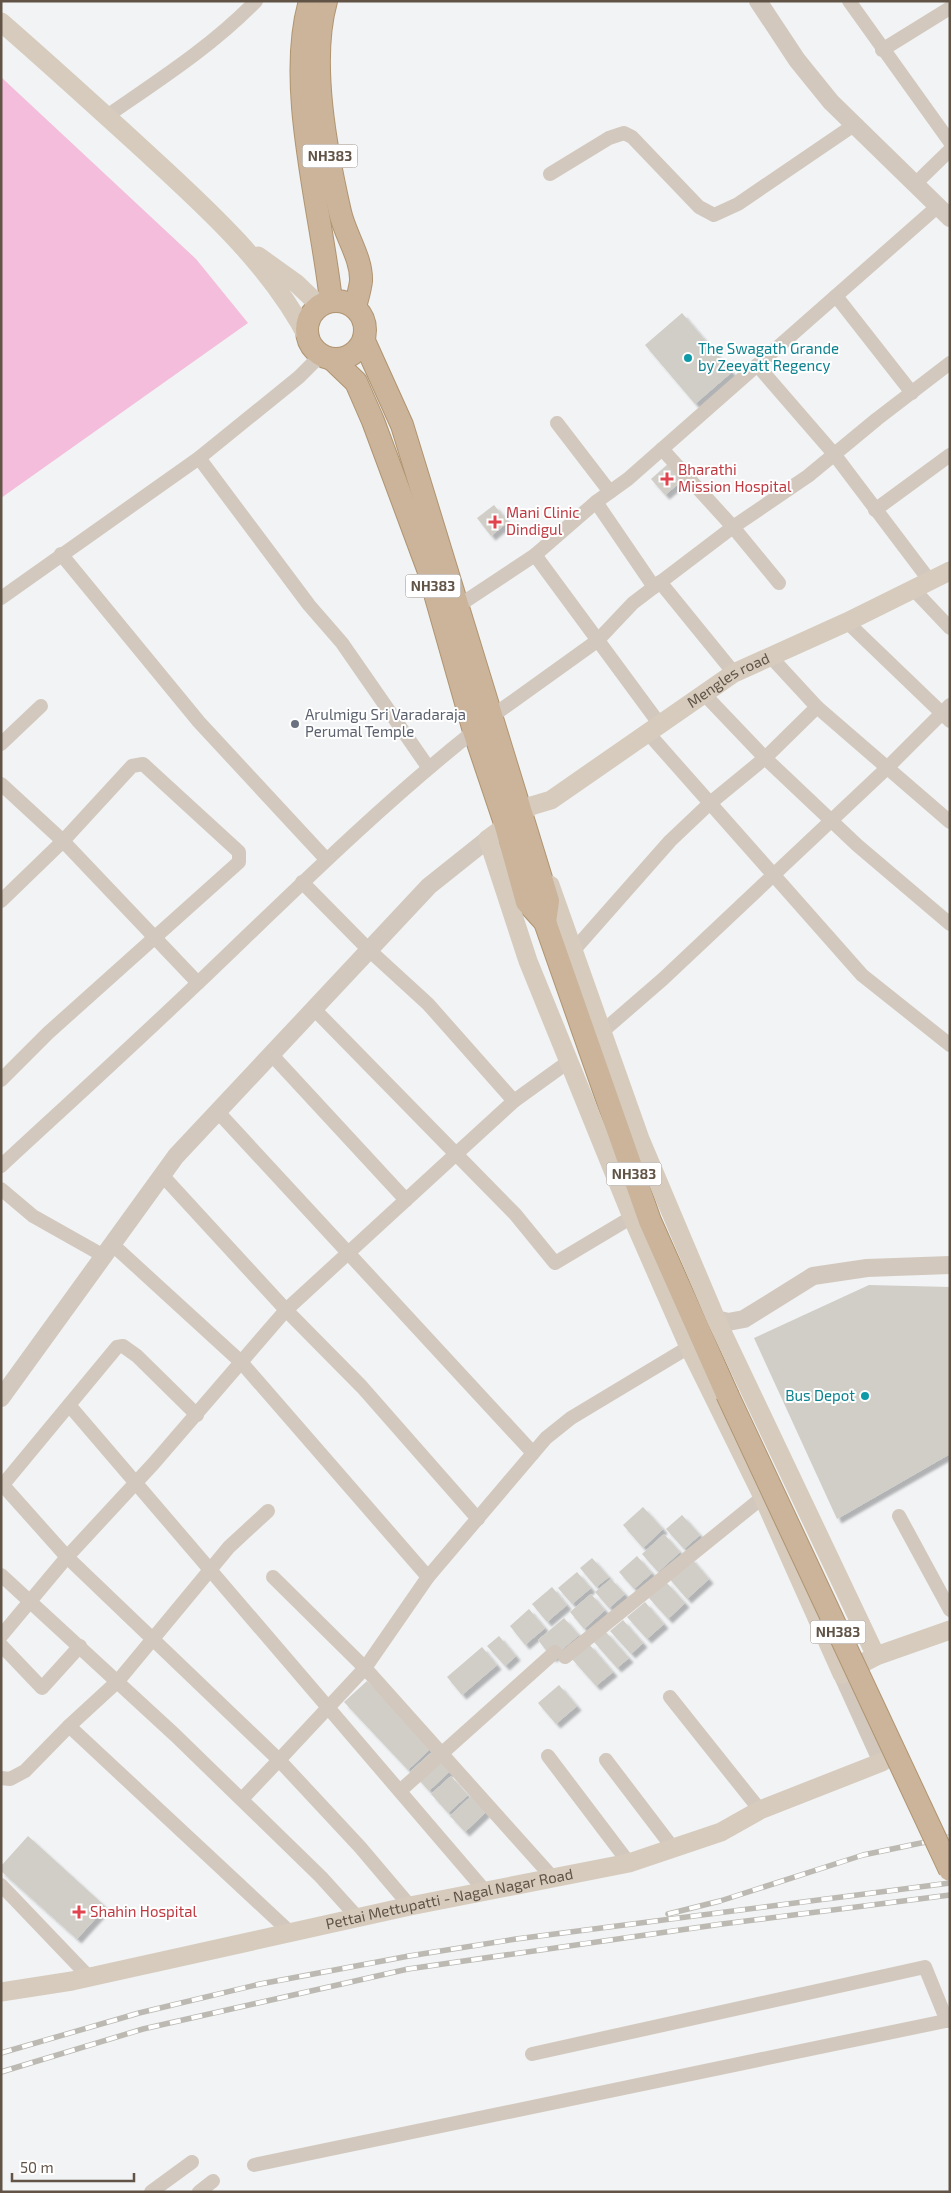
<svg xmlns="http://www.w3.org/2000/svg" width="951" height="2193" font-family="'Exo 2',sans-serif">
  <defs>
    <filter id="shadow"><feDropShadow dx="4.5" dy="4.5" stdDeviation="1" flood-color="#0004"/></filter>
  </defs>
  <rect width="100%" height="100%" fill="#f1f3f4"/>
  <!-- green -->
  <polygon fill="#f4bddc" points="1,77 196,259 248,323 1,498"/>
  <!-- building -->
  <g fill="#d1cec8" filter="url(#shadow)">
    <polygon points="682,313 732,372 695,404 645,345"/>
    <polygon points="669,463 683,480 665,495 651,479"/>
    <polygon points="494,505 508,522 491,536 477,518"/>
    <polygon points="869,1285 950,1287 950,1454 837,1519 754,1338"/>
    <polygon points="643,1507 663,1529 643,1548 623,1525"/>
    <polygon points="682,1515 700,1535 684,1549 666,1529"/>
    <polygon points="664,1534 680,1552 658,1572 642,1554"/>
    <polygon points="637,1556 652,1573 634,1589 619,1572"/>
    <polygon points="690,1557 709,1579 687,1599 668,1577"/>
    <polygon points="592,1558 609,1577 596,1587 580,1568"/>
    <polygon points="577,1572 591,1588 572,1604 558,1588"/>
    <polygon points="611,1579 625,1594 609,1608 595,1592"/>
    <polygon points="666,1582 685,1603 668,1619 649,1598"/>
    <polygon points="552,1587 567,1605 547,1622 532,1604"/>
    <polygon points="591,1594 605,1610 584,1629 570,1612"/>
    <polygon points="645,1602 664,1624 647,1639 627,1617"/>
    <polygon points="529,1609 545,1628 525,1645 510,1626"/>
    <polygon points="564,1618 579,1635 552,1658 538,1640"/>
    <polygon points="623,1620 643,1643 631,1654 610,1631"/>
    <polygon points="605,1631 629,1658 617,1668 594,1642"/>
    <polygon points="499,1636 516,1656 505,1666 487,1646"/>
    <polygon points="589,1644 613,1672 596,1686 572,1659"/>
    <polygon points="482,1647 497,1665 462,1695 447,1677"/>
    <polygon points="367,1681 431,1748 408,1770 344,1702"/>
    <polygon points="559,1685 577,1706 556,1724 538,1703"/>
    <polygon points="432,1752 450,1771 429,1791 411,1771"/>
    <polygon points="451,1776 468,1795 448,1813 431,1794"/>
    <polygon points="471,1796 486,1812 465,1832 450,1816"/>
    <polygon points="28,1836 106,1907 77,1939 1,1871 1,1866"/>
  </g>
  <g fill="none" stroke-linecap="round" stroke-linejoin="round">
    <defs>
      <g id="trunk">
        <path d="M 326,1 C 309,62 326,151 340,212 C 345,235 362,258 361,281 C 360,290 357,299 355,307"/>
        <path d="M 309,5 C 286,89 322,214 331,301"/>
        <circle cx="336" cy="330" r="29"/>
        <polyline points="364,341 402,425 548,901 545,922"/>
        <polyline points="333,360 356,382 373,421 428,569 474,731 506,826 527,902 545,922 650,1221 727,1394"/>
      </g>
    </defs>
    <!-- trunk casing -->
    <use href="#trunk" stroke="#b09470" stroke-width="24"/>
    <!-- minor -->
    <g stroke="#d2c8be" stroke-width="14">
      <polyline points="849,1 950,142"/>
      <polyline points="882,50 950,8"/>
      <path d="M 107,116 C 159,80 211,47 256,1"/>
      <polyline points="550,174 609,138 624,133 632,137 699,207 714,215 738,204 854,125"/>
      <polyline points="914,185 950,150"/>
      <polyline points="836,296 912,393"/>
      <polyline points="757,365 834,454 930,581"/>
      <polyline points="557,423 610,492"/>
      <polyline points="662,449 733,527 779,583"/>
      <polyline points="199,458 309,605 342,643 428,767"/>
      <polyline points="596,502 654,587"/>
      <polyline points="875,510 950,455"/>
      <polyline points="61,554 199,722 326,859"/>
      <polyline points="535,555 661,726"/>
      <polyline points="660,582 734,673"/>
      <polyline points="914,590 950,628"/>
      <polyline points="1,598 199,458 299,377 320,356"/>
      <polyline points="458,606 535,555 596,502 628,479 937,207"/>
      <polyline points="847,622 950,721"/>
      <polyline points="769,655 817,707"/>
      <polyline points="491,717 597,641 633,603 733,527 808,476 877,419 950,363"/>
      <polyline points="648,733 862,975 950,1045"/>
      <polyline points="1,744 41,706"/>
      <polyline points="1,784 63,841 198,983"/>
      <polyline points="950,822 817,707 765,758 857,845 950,924"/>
      <polyline points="302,882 369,950 428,1004 514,1101"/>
      <polyline points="1,901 63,841 132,766 143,764 239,852 239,862 48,1033 1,1080"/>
      <polyline points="573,951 670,841 709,804 765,758 704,694"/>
      <polyline points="314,1009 456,1154 514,1101 568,1062"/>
      <polyline points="603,1031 663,979 887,768 950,705"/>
      <polyline points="271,1054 406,1200"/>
      <polyline points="218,1112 533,1453"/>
      <path d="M 1,1166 C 67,1105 133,1045 198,983 C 288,897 376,809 474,731"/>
      <polyline points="1,1189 33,1216 104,1256"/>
      <polyline points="113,1245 241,1362 428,1577"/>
      <polyline points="69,1405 486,1892"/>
      <polyline points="1,1483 67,1557 279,1760 242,1799"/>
      <polyline points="1,1487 117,1347 123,1346 137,1356 197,1415"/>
      <polyline points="899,1516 950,1610"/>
      <polyline points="478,1519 362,1387 286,1310 456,1154 515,1214 555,1263 632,1217"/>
      <polyline points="1,1575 175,1735 321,1877 359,1919"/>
      <polyline points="273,1577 365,1668 553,1878"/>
      <polyline points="1,1636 67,1557 154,1463 286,1310 162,1175"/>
      <polyline points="1,1645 42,1688 80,1646"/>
      <polyline points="565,1657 763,1497"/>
      <polyline points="670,1697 760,1810"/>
      <polyline points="69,1726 291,1933"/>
      <polyline points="548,1756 629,1863"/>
      <polyline points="606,1760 673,1848"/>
      <polyline points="1,1778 10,1779 25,1771 69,1726 118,1681 229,1547 268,1511"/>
      <polyline points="401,1790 555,1652"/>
      <polyline points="1,1885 89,1977"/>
      <polyline points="410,1906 360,1847 279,1760 365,1668 428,1577 546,1438 571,1418 689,1347"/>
      <polyline points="532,2054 925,1967 947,2021"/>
      <polyline points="254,2165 950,2020"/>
      <polyline points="151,2192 192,2162"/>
      <polyline points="199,2192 213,2181"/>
    </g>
    <!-- tertiary -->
    <g stroke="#d2c8be" stroke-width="18">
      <polyline points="758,1 797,60 831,102 950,218"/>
      <polyline points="716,1319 728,1322 744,1319 813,1276 867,1268 950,1265"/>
      <polyline points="1,1398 176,1156 429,886 488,839"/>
      <polyline points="842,1674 882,1762"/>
    </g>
    <!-- secondary -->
    <g stroke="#d6cbbd" stroke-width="19">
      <path d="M 1,22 C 47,62 92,103 137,144 C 200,202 269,262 309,340"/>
      <polyline points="258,256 297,284 320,306"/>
      <path id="s1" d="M 522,812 L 531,806 L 551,800 L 734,673 L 847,622 L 950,571"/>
      <polyline points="506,826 488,839 528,961 632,1217 689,1347 763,1497 842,1674 876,1656 950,1630"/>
      <polyline points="550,885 640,1139 716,1319 876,1656"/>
      <path id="s2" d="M 1,1992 L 72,1981 L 410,1906 L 629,1863 L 721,1832 L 760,1810 L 882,1762"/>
    </g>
    <!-- trunk -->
    <use href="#trunk" stroke="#cbb49a" stroke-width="22"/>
    <defs>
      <g id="rail">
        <polyline points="668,1914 720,1901 863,1855 950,1837"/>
        <polyline points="1,2053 139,2013 260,1984 409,1956 516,1939 950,1883"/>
        <polyline points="1,2072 143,2029 408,1969 722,1924 950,1895"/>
      </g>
    </defs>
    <!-- rail casing -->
    <use href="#rail" stroke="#bcb9b3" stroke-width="5.5"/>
    <!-- rail -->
    <use href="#rail" stroke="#fff" stroke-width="4" stroke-dasharray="11" stroke-linecap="butt"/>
    <defs>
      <polyline id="trunk-bridge" points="727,1394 950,1870"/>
    </defs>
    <!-- trunk-bridge casing -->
    <use href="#trunk-bridge" stroke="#b09470" stroke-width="24" stroke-linecap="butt"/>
    <!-- trunk-bridge -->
    <use href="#trunk-bridge" stroke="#cbb49a" stroke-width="22"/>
  </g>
  <!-- markers -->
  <g fill="#0f9aa8" stroke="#fff" stroke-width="2">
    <circle cx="688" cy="358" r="5"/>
    <circle cx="865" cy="1396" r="5"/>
  </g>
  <g fill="#e0444e" stroke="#fff" stroke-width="2">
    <path d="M664.5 471.5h5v5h5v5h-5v5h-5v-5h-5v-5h5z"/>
    <path d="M492.5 514.5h5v5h5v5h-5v5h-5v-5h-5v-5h5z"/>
    <path d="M76.5 1904.5h5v5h5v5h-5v5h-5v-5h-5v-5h5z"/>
  </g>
  <circle fill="#6b7280" stroke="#fff" stroke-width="2" cx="295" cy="724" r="5"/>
  <g text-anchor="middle" stroke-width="4" stroke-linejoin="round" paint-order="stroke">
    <!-- shield labels -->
    <g fill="#fff" stroke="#90877e" stroke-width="1">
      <rect x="302.5" y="144.5" width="55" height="23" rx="4"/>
      <rect x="405.5" y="574.5" width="55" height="23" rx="4"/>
      <rect x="606.5" y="1162.5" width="55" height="23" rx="4"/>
      <rect x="810.5" y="1620.5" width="55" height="23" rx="4"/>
    </g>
    <g font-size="14" font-weight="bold" fill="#615447">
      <text x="330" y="161">NH383</text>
      <text x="433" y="591">NH383</text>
      <text x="634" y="1179">NH383</text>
      <text x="838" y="1637">NH383</text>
    </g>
    <!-- culture labels -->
    <g font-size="15" fill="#0d838f" stroke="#fff" text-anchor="start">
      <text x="698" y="354">The Swagath Grande<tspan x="698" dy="17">by Zeeyatt Regency</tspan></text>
      <text x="855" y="1401" text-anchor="end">Bus Depot</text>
    </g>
    <!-- health labels -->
    <g font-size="15" fill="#be3a42" stroke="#fff" text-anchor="start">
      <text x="678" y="475">Bharathi<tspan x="678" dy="17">Mission Hospital</tspan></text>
      <text x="506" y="518">Mani Clinic<tspan x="506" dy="17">Dindigul</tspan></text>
      <text x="90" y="1917">Shahin Hospital</text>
    </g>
    <!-- street labels -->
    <g font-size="15" fill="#615447" stroke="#fff">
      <text dy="5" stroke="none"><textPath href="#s1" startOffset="246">Mengles road</textPath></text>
      <text dy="5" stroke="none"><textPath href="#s2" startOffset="458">Pettai Mettupatti - Nagal Nagar Road</textPath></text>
    </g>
    <!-- worship labels -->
    <g font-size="15" fill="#5b616d" stroke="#fff" text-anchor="start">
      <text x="305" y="720">Arulmigu Sri Varadaraja<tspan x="305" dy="17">Perumal Temple</tspan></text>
    </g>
  </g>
  <!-- border -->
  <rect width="951" height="2193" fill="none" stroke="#615447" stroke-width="5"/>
  <!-- scale -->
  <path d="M12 2173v8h122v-8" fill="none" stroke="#615447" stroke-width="2.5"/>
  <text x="20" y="2173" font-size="15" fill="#615447" stroke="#ffffff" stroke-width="4" paint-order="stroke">50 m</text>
</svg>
